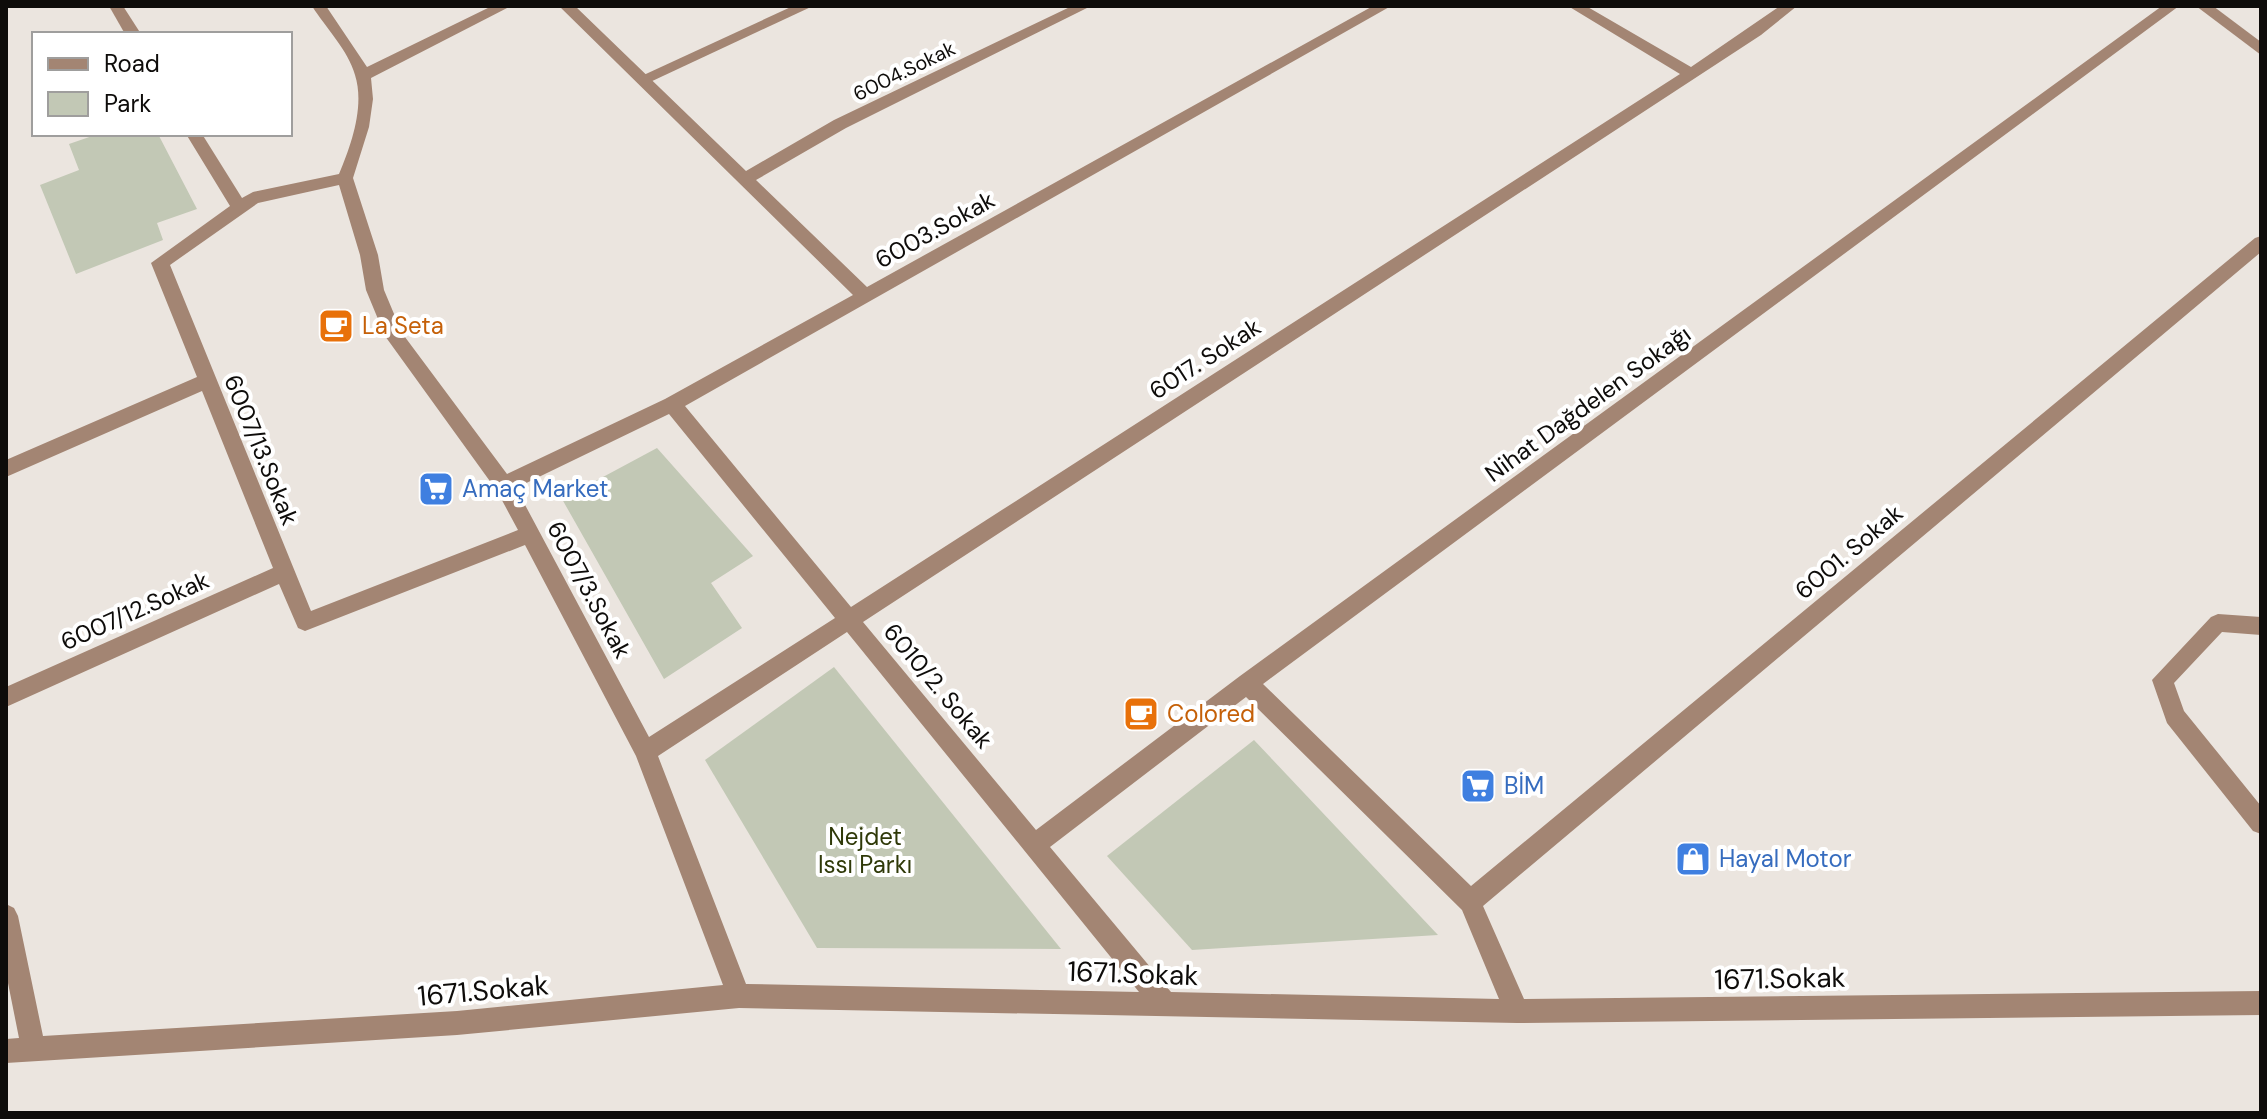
<svg xmlns="http://www.w3.org/2000/svg" width="2267" height="1119" font-family="'DM Sans',sans-serif">
  <rect width="100%" height="100%" fill="#ebe5df"/>
  <!-- green -->
  <g fill="#c2c8b5">
    <polygon points="98,134 158,134 197,209 157,223 163,240 76,274 40,185 79,170 69,144"/>
    <polygon points="657,448 753,556 711,583 742,628 664,679 562,499"/>
    <polygon points="834,667 1061,949 817,948 705,760"/>
    <polygon points="1254,740 1438,935 1192,950 1107,856"/>
  </g>
  <g fill="none" stroke-linecap="round" stroke-linejoin="round">
    <!-- service -->
    <polygon fill="#a38573" fill-rule="evenodd" points="793,6 813,6 648,83 638,83 635,79"/>
    <!-- minor -->
    <g fill="#a38573" fill-rule="evenodd">
      <polygon points="109,6 123,6 141,34 125,34"/>
      <path d="M 312,6 L 326,6 L 367,67 L 492,6 L 511,6 L 371,78 L 373,99 L 369,127 L 353,178 L 378,255 L 384,290 L 402,333 L 507,474 L 665,399 L 853,295 L 559,6 L 575,6 L 746,171 L 834,120 L 1072,6 L 1091,6 L 846,128 L 756,180 L 867,287 L 1373,6 L 1391,6 L 685,406 L 851,607 L 1680,74 L 1568,6 L 1586,6 L 1691,67 L 1780,6 L 1797,6 L 1761,35 L 863,622 L 1036,830 L 1240,676 L 2162,6 L 2179,6 L 1263,684 L 1471,886 L 2255,238 L 2261,236 L 2261,252 L 1483,906 L 1524,999 L 2261,991 L 2261,1015 L 1517,1023 L 739,1008 L 457,1035 L 6,1063 L 6,1039 L 19,1038 L 6,973 L 6,904 L 14,908 L 18,916 L 43,1036 L 457,1011 L 723,985 L 636,756 L 525,545 L 305,631 L 298,628 L 279,584 L 6,707 L 6,687 L 273,568 L 202,391 L 6,477 L 6,460 L 197,377 L 151,263 L 230,206 L 186,134 L 202,134 L 242,198 L 253,192 L 339,174 C 351,146 365,106 355,75 C 348,50 326,28 312,6 ZM 339,185 L 360,255 L 366,290 L 385,336 L 497,491 L 518,530 L 311,611 L 170,265 L 258,203 ZM 669,414 L 835,618 L 649,737 L 516,488 ZM 847,632 L 1139,992 L 746,984 L 658,756 ZM 1246,697 L 1462,910 L 1499,999 L 1171,992 L 1050,847 Z"/>
      <polygon points="2196,6 2213,6 2261,42 2261,55"/>
      <polygon points="2218,614 2261,617 2261,635 2222,632 2174,683 2184,711 2261,806 2261,834 2253,831 2167,723 2152,680 2211,617"/>
    </g>
  </g>
  <!-- icons -->
  <defs>
    <symbol id="cafe-square" viewBox="-11 -11 22 22"><rect x="-9" y="-9" width="18" height="18" rx="4" fill="#e8710a" stroke="#fff"/><path d="M-5.5-4.5H6V0H3Q3 3.5 0 3.5H-2.5Q-5.5 3.5-5.5 0ZM3-3.2v2h1.7v-2ZM-6 4.5H4V6H-6Z" fill="#fff"/></symbol>
    <symbol id="supermarket-square" viewBox="-11 -11 22 22"><rect x="-9" y="-9" width="18" height="18" rx="4" fill="#3f7fe0" stroke="#fff"/><path d="M-6-5.5h2.5l.6 2H6L4.5 2H-2.5L-4.4-4H-6ZM-1.5 3.2a1.3 1.3 0 1 0 .1 0ZM3 3.2a1.3 1.3 0 1 0 .1 0Z" fill="#fff"/></symbol>
    <symbol id="shop-square" viewBox="-11 -11 22 22"><rect x="-9" y="-9" width="18" height="18" rx="4" fill="#3f7fe0" stroke="#fff"/><path d="M-5-2.5h2.3a2.7 3.5 0 0 1 5.4 0H5L5.5 6h-11ZM-1.5-2.5h3a1.5 2.3 0 0 0-3 0Z" fill="#fff"/></symbol>
  </defs>
  <g fill-rule="evenodd">
    <use href="#cafe-square" x="316" y="306" width="40" height="40"/>
    <use href="#supermarket-square" x="416" y="469" width="40" height="40"/>
    <use href="#cafe-square" x="1121" y="694" width="40" height="40"/>
    <use href="#supermarket-square" x="1458" y="766" width="40" height="40"/>
    <use href="#shop-square" x="1673" y="839" width="40" height="40"/>
  </g>
  <g text-anchor="middle" stroke-width="8" stroke-linejoin="round" paint-order="stroke">
    <!-- far-street labels -->
    <g font-size="20" fill="#0e0c0a" stroke="#fff">
      <text transform="translate(904 71) rotate(-26)" y="7">6004.Sokak</text>
    </g>
    <!-- street labels -->
    <g font-size="24" fill="#0e0c0a" stroke="#fff">
      <text transform="translate(935 230) rotate(-29)" y="8">6003.Sokak</text>
      <text transform="translate(1205 359) rotate(-33)" y="8">6017. Sokak</text>
      <text transform="translate(1588 404) rotate(-36)" y="8">Nihat Dağdelen Sokağı</text>
      <text transform="translate(261 450) rotate(68)" y="8">6007/13.Sokak</text>
      <text transform="translate(1849 552) rotate(-40)" y="8">6001. Sokak</text>
      <text transform="translate(589 590) rotate(62)" y="8">6007/3.Sokak</text>
      <text transform="translate(135 611) rotate(-24)" y="8">6007/12.Sokak</text>
      <text transform="translate(938 686) rotate(50)" y="8">6010/2. Sokak</text>
    </g>
    <!-- food labels -->
    <g font-size="24" fill="#c56008" stroke="#fff" text-anchor="start">
      <text x="362" y="334">La Seta</text>
      <text x="1167" y="722">Colored</text>
    </g>
    <!-- shop labels -->
    <g font-size="24" fill="#366cbe" stroke="#fff" text-anchor="start">
      <text x="462" y="497">Amaç Market</text>
      <text x="1504" y="794">BİM</text>
      <text x="1719" y="867">Hayal Motor</text>
    </g>
    <!-- park labels -->
    <g font-size="24" fill="#2f3908" stroke="#fff">
      <text x="865" y="845">Nejdet<tspan x="865" dy="28">Issı Parkı</tspan></text>
    </g>
    <!-- near-street labels -->
    <g font-size="28" fill="#0e0c0a" stroke="#fff">
      <text transform="translate(1133 973) rotate(2)" y="10">1671.Sokak</text>
      <text transform="translate(1780 978) rotate(-1)" y="10">1671.Sokak</text>
      <text transform="translate(483 990) rotate(-5)" y="10">1671.Sokak</text>
    </g>
  </g>
  <!-- border -->
  <rect width="2267" height="1119" fill="none" stroke="#0e0c0a" stroke-width="16"/>
  <!-- legend -->
  <rect x="32" y="32" width="260" height="104" fill="#ffffff" stroke="#9f9e9d" stroke-width="2"/>
  <rect x="48" y="58" width="40" height="12" fill="#a38573" stroke="#9f9e9d" stroke-width="2"/>
  <text x="104" y="72" font-size="24" fill="#0e0c0a">Road</text>
  <rect x="48" y="92" width="40" height="24" fill="#c2c8b5" stroke="#9f9e9d" stroke-width="2"/>
  <text x="104" y="112" font-size="24" fill="#0e0c0a">Park</text>
</svg>
